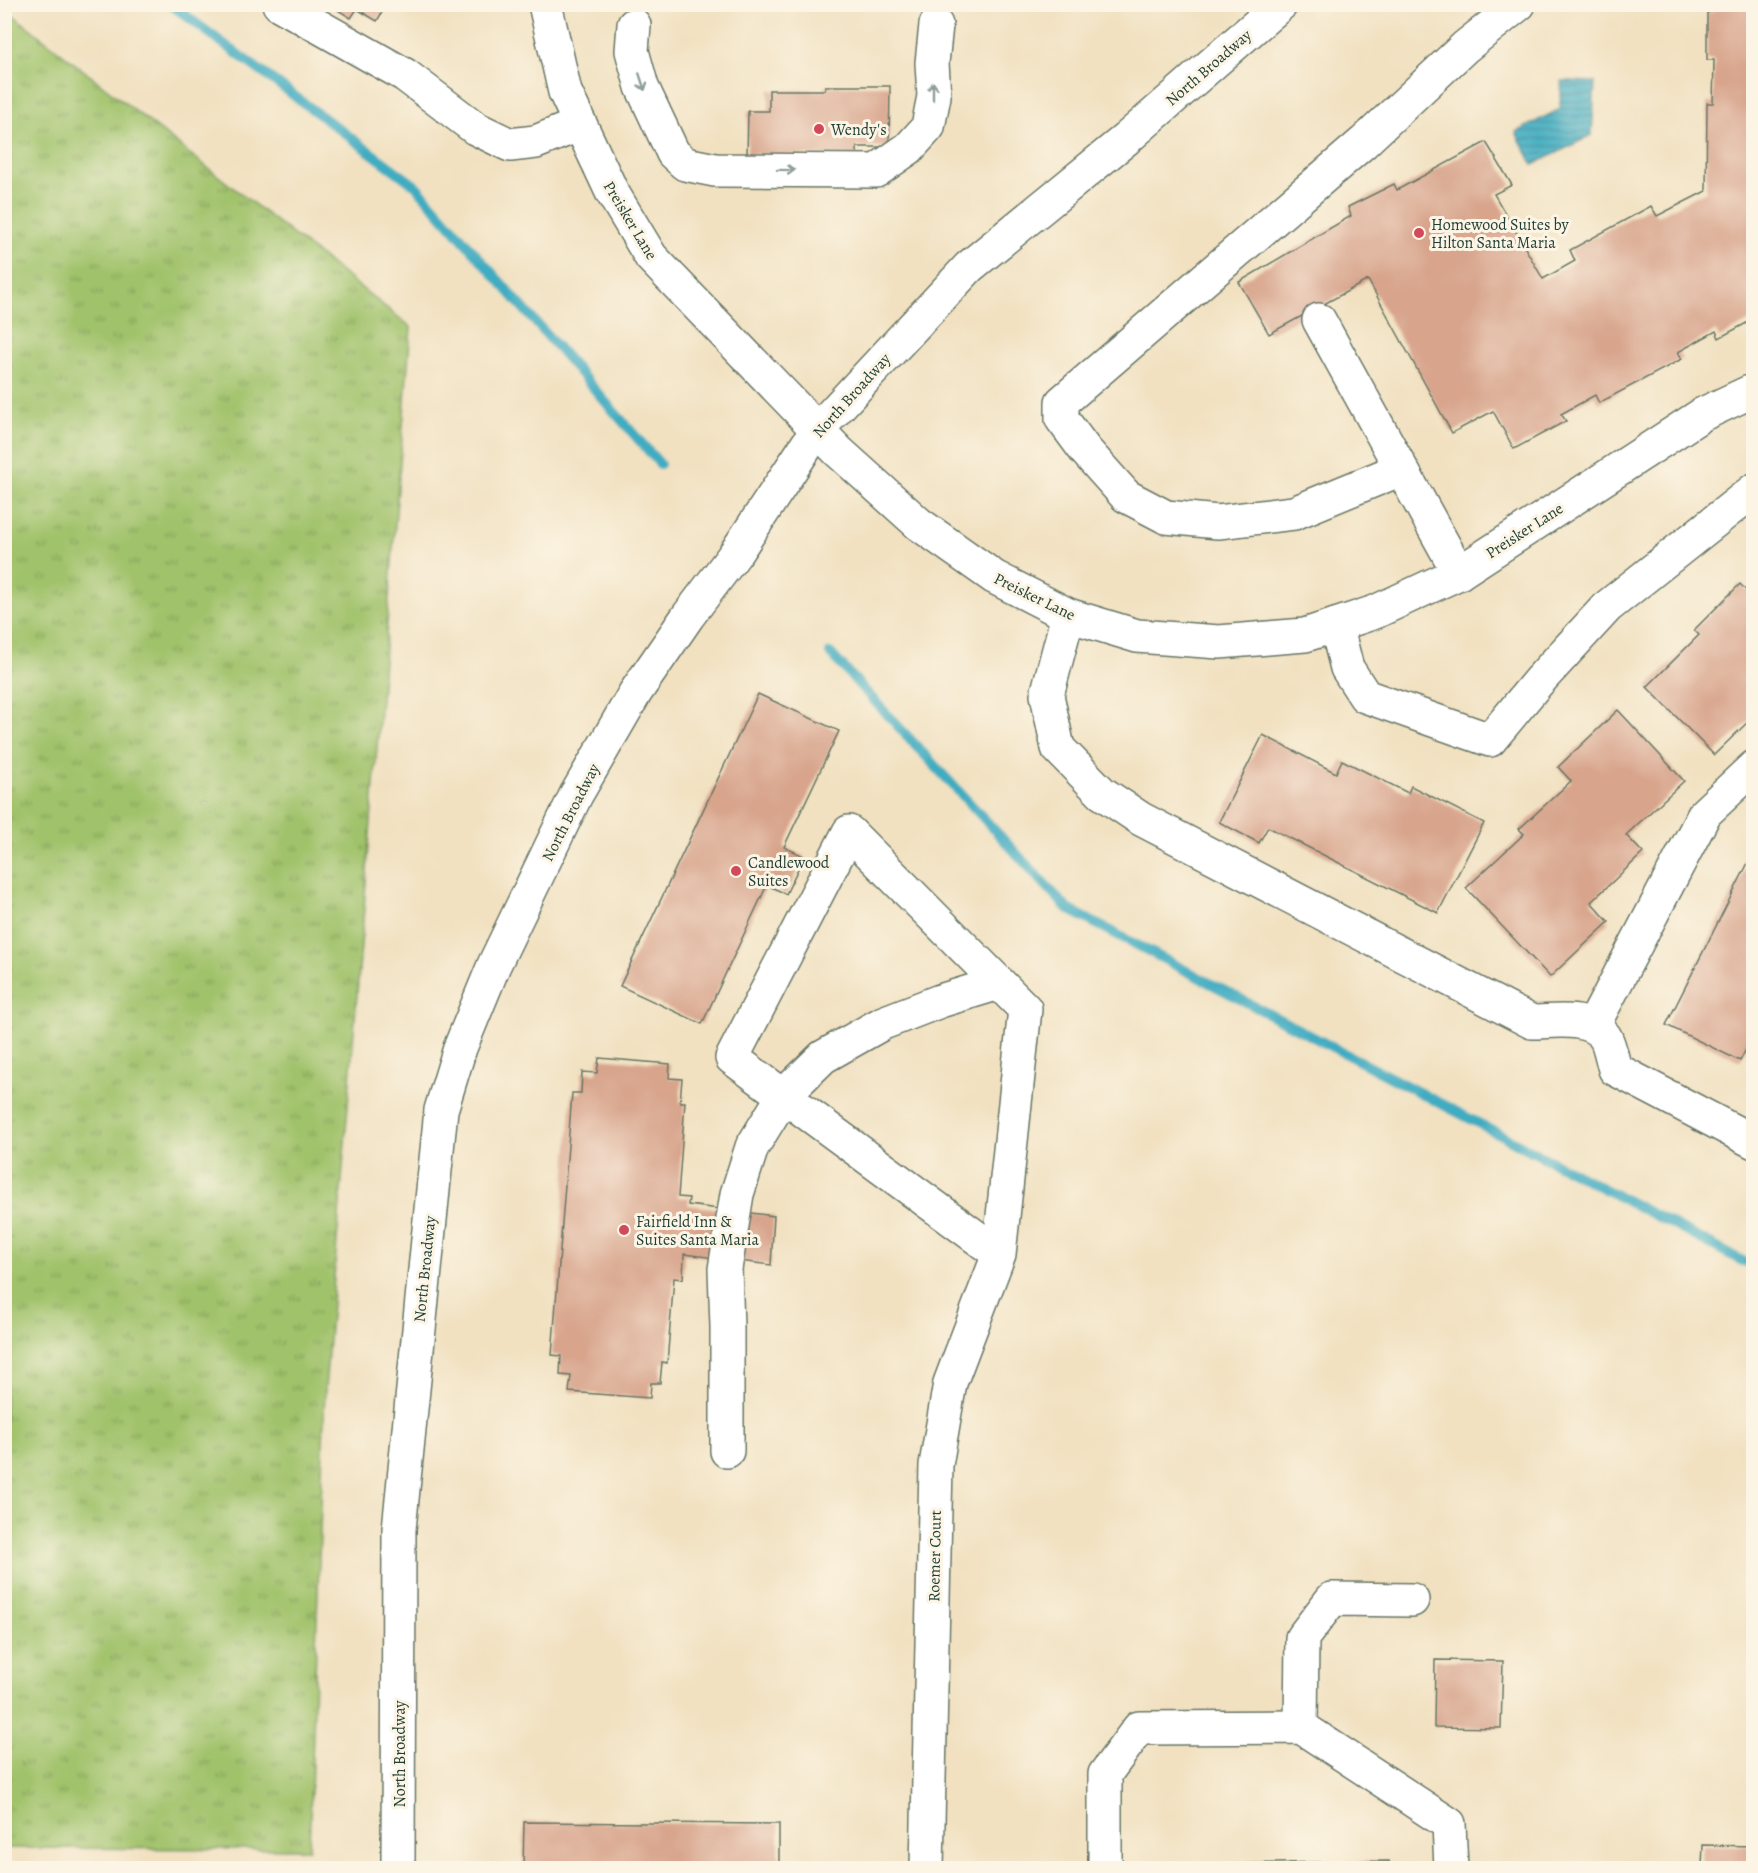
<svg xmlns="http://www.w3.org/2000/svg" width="1758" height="1873" font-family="Alegreya,serif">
  <defs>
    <pattern id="grass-tufts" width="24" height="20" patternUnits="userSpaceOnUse" patternTransform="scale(1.5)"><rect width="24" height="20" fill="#a0c26b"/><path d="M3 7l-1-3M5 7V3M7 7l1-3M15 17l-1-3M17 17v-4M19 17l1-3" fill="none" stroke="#829f59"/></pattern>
    <pattern id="water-rules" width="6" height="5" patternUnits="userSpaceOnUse" patternTransform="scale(1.5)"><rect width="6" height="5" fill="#41acc1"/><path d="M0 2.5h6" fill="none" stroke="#368d9e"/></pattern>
  </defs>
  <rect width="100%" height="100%" fill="#fcf5e5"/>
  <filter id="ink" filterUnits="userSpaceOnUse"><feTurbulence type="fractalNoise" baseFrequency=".0167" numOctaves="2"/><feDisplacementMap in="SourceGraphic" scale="12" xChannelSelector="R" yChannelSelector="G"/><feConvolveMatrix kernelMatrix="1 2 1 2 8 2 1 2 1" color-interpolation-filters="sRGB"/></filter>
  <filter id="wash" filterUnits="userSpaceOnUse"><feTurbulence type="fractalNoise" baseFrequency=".008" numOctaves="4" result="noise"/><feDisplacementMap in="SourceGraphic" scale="24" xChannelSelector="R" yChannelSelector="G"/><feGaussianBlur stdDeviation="1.35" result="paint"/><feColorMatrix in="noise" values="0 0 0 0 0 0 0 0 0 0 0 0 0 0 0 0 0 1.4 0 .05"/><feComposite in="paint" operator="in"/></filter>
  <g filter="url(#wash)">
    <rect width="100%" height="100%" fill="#f1e1c1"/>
    <!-- grass -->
    <polygon fill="url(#grass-tufts)" stroke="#608050" stroke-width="1.5" points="4,8 411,327 325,1389 309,1849 5,1848"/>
    <!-- water -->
    <polygon fill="url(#water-rules)" stroke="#30747a" stroke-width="1.5" points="1562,81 1595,82 1592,135 1533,165 1516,132 1560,109"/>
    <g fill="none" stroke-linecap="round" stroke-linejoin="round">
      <!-- stream -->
      <g stroke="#41acc1" stroke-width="10">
        <polyline points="170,4 416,186 660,464"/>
        <polyline points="830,653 1068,909 1754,1267"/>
      </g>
    </g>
    <g id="blocks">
      <!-- building -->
      <g fill="#d8a48c">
        <polygon points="328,4 387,4 377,21 357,9 351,18"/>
        <polygon points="1713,4 1754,4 1754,291 1749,293 1754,302 1754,319 1719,338 1716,331 1678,352 1682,359 1599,403 1595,395 1561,414 1566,421 1514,449 1493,411 1452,433 1368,280 1269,334 1239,282 1351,216 1348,207 1394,184 1397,190 1486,142 1512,185 1494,194 1543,279 1575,261 1570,250 1651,206 1657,216 1706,191 1707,103 1713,103 1714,60 1707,60 1707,13 1713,11"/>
        <polygon points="825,86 890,86 889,147 857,147 857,156 747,154 748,111 769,111 769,90 825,90"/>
        <polygon points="1740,584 1747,591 1754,585 1754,716 1714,755 1647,687 1699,635 1694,630"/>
        <polygon points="758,694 839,731 784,847 804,856 786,894 767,885 702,1024 620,986"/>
        <polygon points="1618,710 1684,781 1626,835 1643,853 1591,902 1609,922 1550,977 1466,888 1524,834 1519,829 1571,781 1558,767"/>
        <polygon points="1263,735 1336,773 1342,760 1408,793 1411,786 1484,823 1438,913 1268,827 1259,843 1219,822"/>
        <polygon points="1754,851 1754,1033 1740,1061 1666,1025"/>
        <polygon points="599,1058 670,1064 669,1078 682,1079 680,1102 685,1102 678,1197 689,1198 688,1205 774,1216 771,1265 684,1254 683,1279 674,1278 667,1363 662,1362 660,1383 651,1383 650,1398 569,1392 571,1376 560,1375 561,1356 552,1355 572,1093 581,1093 582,1072 597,1073"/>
        <polygon points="1435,1660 1503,1661 1501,1728 1434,1727"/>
        <polygon points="524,1822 779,1824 779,1868 523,1868"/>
        <polygon points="1703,1845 1754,1846 1754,1868 1639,1868 1639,1866 1702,1866"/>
        <polygon points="1389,1861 1389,1868 1229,1868 1229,1864"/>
      </g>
    </g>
  </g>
  <g filter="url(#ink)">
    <use href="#blocks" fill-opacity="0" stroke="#687665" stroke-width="1.5"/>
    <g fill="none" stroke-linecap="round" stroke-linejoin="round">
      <defs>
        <g id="minor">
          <polyline points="279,4 405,75 475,128 510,145 536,142 580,124"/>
          <polyline points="545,4 565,92 612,192 651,257 838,451 919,524 994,577 1068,615 1137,636 1219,642 1305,635 1336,625 1375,612 1459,573 1703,414 1754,390"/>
          <polyline points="634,25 632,51 642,87 673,153 685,164 715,170 876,171 909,148 928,127 934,96 932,63 936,25"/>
          <polyline points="1319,320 1459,573"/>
          <polyline points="1401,469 1294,513 1218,522 1166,517 1126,496 1085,450 1062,419 1062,402 1364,142 1465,47 1519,4"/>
          <path d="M 1068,615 L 1047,695 L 1058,748 L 1102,793 L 1141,819 L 1532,1022 C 1555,1022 1589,1015 1605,1037 C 1610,1045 1612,1060 1615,1069 L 1754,1142"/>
          <polyline points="1336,625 1347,668 1365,696 1490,740 1538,682 1607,607 1754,490"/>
          <polyline points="1593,1026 1705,813 1754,767"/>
          <polyline points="727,1451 727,1327 725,1269 737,1194 752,1147 784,1095 823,1057 883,1023 940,1001 999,983"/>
          <polyline points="1301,1727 1302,1638 1332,1599 1412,1600"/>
          <polyline points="927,1868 936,1465 950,1383 999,1254 1025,1009 849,832 732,1058 999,1254"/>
          <polyline points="1105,1868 1105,1774 1139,1728 1301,1727 1449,1824 1451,1868"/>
        </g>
        <polyline id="major" points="398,1868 399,1529 441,1110 460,1048 494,965 576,795 635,693 688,616 735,554 817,430 969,267 1126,139 1281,4"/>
      </defs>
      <!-- minor casing -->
      <use href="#minor" stroke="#687665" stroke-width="36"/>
      <!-- major casing -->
      <use href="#major" stroke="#687665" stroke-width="36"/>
      <!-- minor -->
      <use href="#minor" stroke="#fff" stroke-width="33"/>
      <!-- major -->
      <use href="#major" stroke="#fff" stroke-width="33"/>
    </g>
    <!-- one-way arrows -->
    <defs><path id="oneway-shaft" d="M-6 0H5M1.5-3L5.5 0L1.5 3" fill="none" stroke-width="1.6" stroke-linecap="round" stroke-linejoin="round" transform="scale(1.5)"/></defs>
    <g stroke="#8f9e9a">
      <use href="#oneway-shaft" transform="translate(642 82) rotate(72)"/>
      <use href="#oneway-shaft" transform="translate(933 91) rotate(-90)"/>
      <use href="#oneway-shaft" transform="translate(786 170) rotate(1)"/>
    </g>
  </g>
  <!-- markers -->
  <g fill="#d1495b" stroke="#fcf5e5" stroke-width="2">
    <circle cx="819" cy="129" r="6"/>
    <circle cx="1419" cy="233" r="6"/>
    <circle cx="736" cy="871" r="6"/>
    <circle cx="624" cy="1230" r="6"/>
  </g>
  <g text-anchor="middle" stroke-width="6" stroke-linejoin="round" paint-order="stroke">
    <!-- street labels -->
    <g font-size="16" fill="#1f3d34" stroke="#fcf5e5">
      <text transform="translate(1208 67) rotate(-41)" y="6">North Broadway</text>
      <text transform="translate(631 220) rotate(59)" y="6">Preisker Lane</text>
      <text transform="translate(851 395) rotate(-48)" y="6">North Broadway</text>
      <text transform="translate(1524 530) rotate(-33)" y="6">Preisker Lane</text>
      <text transform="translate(1035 596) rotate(26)" y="6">Preisker Lane</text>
      <text transform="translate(570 812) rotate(-63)" y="6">North Broadway</text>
      <text transform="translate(424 1269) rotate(-84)" y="6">North Broadway</text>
      <text transform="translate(934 1556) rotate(-89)" y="6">Roemer Court</text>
      <text transform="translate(399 1754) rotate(-90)" y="6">North Broadway</text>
    </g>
    <!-- poi labels -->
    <g font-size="16" fill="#1f3d34" stroke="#fcf5e5" text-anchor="start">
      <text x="831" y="135">Wendy's</text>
      <text x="1431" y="230">Homewood Suites by<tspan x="1431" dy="18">Hilton Santa Maria</tspan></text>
      <text x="748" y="868">Candlewood<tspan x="748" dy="18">Suites</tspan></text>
      <text x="636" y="1227">Fairfield Inn &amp;<tspan x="636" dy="18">Suites Santa Maria</tspan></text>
    </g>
  </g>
  <!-- margin -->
  <rect width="1758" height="1873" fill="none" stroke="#fcf5e5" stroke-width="24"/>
</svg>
